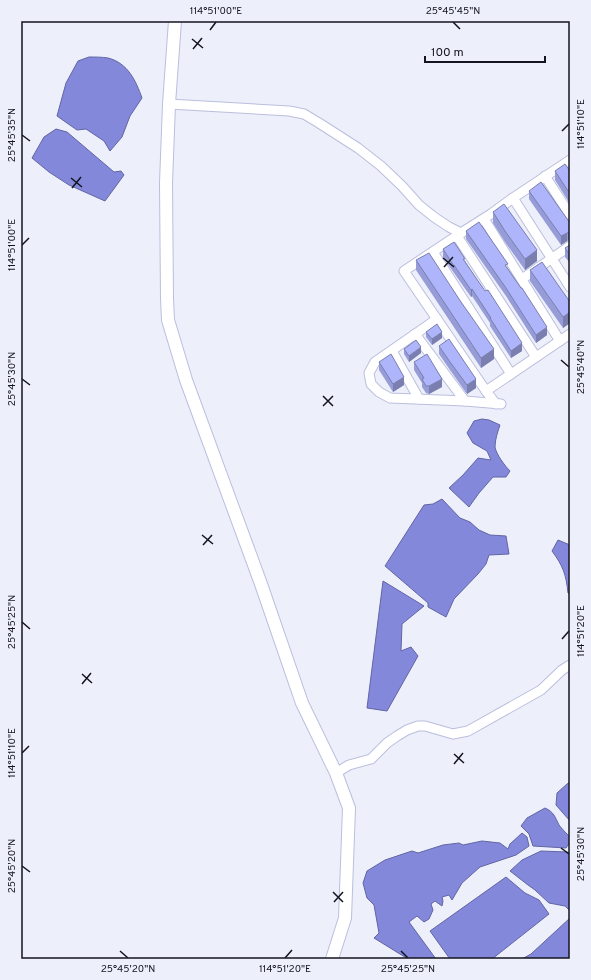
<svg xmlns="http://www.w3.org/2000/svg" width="591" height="980" font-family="Overpass,sans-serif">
  <rect width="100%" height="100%" fill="#edeffb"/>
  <!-- water -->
  <g fill="#8388db" stroke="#6165a3">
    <path d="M 89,57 C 95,57 102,57 108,58 C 128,63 136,81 142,98 L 130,116 L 122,137 L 110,151 L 104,141 L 86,129 L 77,130 L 57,116 L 66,83 L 78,61 Z"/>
    <polygon points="56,129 67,132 114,172 121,171 124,175 105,201 69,185 49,172 32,158 44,137"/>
    <path d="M 482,419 L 489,420 L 500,425 C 498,431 495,439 495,447 C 496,454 505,466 510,471 L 506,477 L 493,477 L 479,493 L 469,507 L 449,488 L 463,475 L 478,458 L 491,460 L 487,451 L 473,443 L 467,433 L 474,421 Z"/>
    <polygon points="442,499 460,518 470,522 479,530 490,535 506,536 509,554 489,555 486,564 478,574 454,599 446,617 428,607 428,603 385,566 424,505 433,504"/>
    <path d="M 558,540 L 570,545 L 570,594 L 568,593 C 566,574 563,566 552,551 Z"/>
    <polygon points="383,581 424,606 402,624 401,651 411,647 418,656 387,711 367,708"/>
    <polygon points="570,782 570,821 556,805 557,793 567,784"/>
    <path d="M 545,808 C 554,812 555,817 559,825 C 562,829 566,833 570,837 L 570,842 L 566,848 L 533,846 L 529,834 L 521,826 L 527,818 Z"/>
    <polygon points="522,833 527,837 529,846 516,855 480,867 462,883 452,900 449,895 442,897 443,901 442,906 435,901 431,904 433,910 429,919 424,922 417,916 409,922 436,959 408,959 374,938 379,933 374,905 367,898 363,883 367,871 385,860 412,851 418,853 443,845 459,843 463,845 482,841 500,843 508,849 510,844"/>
    <polygon points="541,851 567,852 570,853 570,908 569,910 565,906 549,903 535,890 528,885 510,871 522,860"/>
    <polygon points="506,877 525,893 539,900 549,914 492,959 450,959 430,931"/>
    <polygon points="570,918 570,959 522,959 531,954"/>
  </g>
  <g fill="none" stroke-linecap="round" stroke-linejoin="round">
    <defs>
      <g id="minor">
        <polyline points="169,104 289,111 304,114 319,123 358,148 381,166 402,186 419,205 434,217 449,227 461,233 491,214 513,198 570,287"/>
        <polyline points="545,176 570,215"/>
        <polyline points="513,198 570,160"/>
        <polyline points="484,219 560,341"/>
        <polyline points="461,233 404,271 486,391 496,404"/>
        <polyline points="457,236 536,357"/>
        <polyline points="433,252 511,374"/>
        <polyline points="522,279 570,246"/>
        <polyline points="437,319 375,362 369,373 371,384 379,392 390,398 465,401 501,404"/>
        <polyline points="415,334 465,401"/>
        <polyline points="392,351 419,399"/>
        <polyline points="486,391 570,334"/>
        <polyline points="336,773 349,765 371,759 387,743 397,736 407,730 418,726 425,726 453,734 468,731 541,690 562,670 570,665"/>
      </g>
      <polyline id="tertiary" points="175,21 169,104 166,183 167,298 168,320 186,380 261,584 302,703 336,773 349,808 345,918 332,959"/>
    </defs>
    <!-- minor casing -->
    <use href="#minor" stroke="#bbbfdd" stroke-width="11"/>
    <!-- tertiary casing -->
    <use href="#tertiary" stroke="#bbbfdd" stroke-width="14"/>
    <!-- minor -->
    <use href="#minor" stroke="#fff" stroke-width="9"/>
    <!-- tertiary -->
    <use href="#tertiary" stroke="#fff" stroke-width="12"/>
  </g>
  <!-- wall -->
  <g fill="#969cd7">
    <polygon points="555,171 570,171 570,204 555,180"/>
    <polygon points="529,191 570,223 570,240 567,241 561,245 529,199"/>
    <polygon points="493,212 537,261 525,270 505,242 493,223"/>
    <polygon points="466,231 508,269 521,288 547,335 536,343 506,296 466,239"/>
    <polygon points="570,245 570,263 565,257 565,248"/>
    <polygon points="443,249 465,261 522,351 511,358 490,326 490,323 472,296 471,297 454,273 443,257"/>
    <polygon points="416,260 461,302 494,359 481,368 416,270"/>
    <polygon points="530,270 570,302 570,323 563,328 530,281"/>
    <polygon points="426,332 442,338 432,345 426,337"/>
    <polygon points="439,346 476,388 467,394 450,370 439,354"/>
    <polygon points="404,349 421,353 409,362 404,354"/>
    <polygon points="379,362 404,385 393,392 379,370"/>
    <polygon points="414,362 442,387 429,394 426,393 422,387 422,383 414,370"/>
  </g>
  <!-- shaded-wall -->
  <g fill="#7a7faf">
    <polygon points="567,233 567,241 561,245 561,236"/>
    <polygon points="537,250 537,261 525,270 525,259"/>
    <polygon points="472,289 472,296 471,297 471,290"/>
    <polygon points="570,312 570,323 563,328 563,317"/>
    <polygon points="547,327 547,335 536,343 536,335"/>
    <polygon points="442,332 442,338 432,345 432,339"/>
    <polygon points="522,343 522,351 511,358 511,351"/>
    <polygon points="421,347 421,353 409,362 409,356"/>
    <polygon points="494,349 494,359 481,368 481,358"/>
    <polygon points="404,377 404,385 393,392 393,384"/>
    <polygon points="442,379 442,387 429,394 429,386"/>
    <polygon points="476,379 476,388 467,394 467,385"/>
  </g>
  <!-- building -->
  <g fill="#aeb5fa" stroke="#7a7faf">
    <polygon points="565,164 570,171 570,194 555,171"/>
    <polygon points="541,182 570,223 570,232 567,233 561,236 529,191"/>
    <polygon points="504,204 537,250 525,259 505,231 493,212"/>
    <polygon points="479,222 508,264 505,265 521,288 522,288 547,327 536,335 506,288 466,231"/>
    <polygon points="454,242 465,259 463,259 485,291 488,290 522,343 511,351 490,318 491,318 472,289 471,290 454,265 454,266 443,249"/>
    <polygon points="570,245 570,255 565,248"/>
    <polygon points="429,253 461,302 494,349 481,358 416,260"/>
    <polygon points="542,262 570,302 570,312 563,317 530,270"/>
    <polygon points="437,324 442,332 432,339 426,332"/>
    <polygon points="449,339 476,379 467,385 450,362 439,346"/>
    <polygon points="416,340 421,347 409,356 404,349"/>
    <polygon points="391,354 404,377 393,384 379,362"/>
    <polygon points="427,354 442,379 429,386 426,386 422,379 424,378 414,362"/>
  </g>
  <!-- ticks -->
  <path fill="none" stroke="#13141f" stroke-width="1.5" d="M 453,22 L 460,29M 210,30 L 216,22M 192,39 L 203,48M 193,49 L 202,38M 562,131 L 569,124M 22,135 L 30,141M 71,178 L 82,187M 72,188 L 81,177M 22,245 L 29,238M 443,258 L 454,267M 444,267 L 453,257M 561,360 L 569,367M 22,379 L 30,385M 323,396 L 333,406M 323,406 L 333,396M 202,535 L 213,544M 203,545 L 212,535M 22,622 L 30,629M 562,639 L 569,631M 82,674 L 92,683M 82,684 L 91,673M 22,753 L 29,746M 454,754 L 464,763M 454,764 L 463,753M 561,848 L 569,854M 22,866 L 30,872M 333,892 L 343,902M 334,902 L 343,892M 120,951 L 128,958M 401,951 L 408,958M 285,958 L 292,950"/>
  <!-- border -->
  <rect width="591" height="980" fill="none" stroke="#edeffb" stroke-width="44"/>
  <!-- scale -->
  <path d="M425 56v6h120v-6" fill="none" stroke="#13141f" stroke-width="2"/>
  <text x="431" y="56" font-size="12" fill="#13141f" stroke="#edeffb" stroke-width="3" paint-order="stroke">100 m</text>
  <rect x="22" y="22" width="547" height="936" fill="none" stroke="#13141f" stroke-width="1.5"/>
  <g font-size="10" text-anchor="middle" fill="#13141f">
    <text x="216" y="14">114°51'00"E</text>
    <text x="453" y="14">25°45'45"N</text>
    <text transform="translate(580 124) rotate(-90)" y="4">114°51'10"E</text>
    <text transform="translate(11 135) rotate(-90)" y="4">25°45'35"N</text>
    <text transform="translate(11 245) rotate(-90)" y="4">114°51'00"E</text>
    <text transform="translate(580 367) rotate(-90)" y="4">25°45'40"N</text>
    <text transform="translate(11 379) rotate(-90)" y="4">25°45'30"N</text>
    <text transform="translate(11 622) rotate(-90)" y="4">25°45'25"N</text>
    <text transform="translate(580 631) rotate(-90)" y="4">114°51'20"E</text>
    <text transform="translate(11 753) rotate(-90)" y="4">114°51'10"E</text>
    <text transform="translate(580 854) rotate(-90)" y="4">25°45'30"N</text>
    <text transform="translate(11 866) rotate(-90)" y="4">25°45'20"N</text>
    <text x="128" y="972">25°45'20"N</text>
    <text x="285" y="972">114°51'20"E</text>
    <text x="408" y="972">25°45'25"N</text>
  </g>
</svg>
